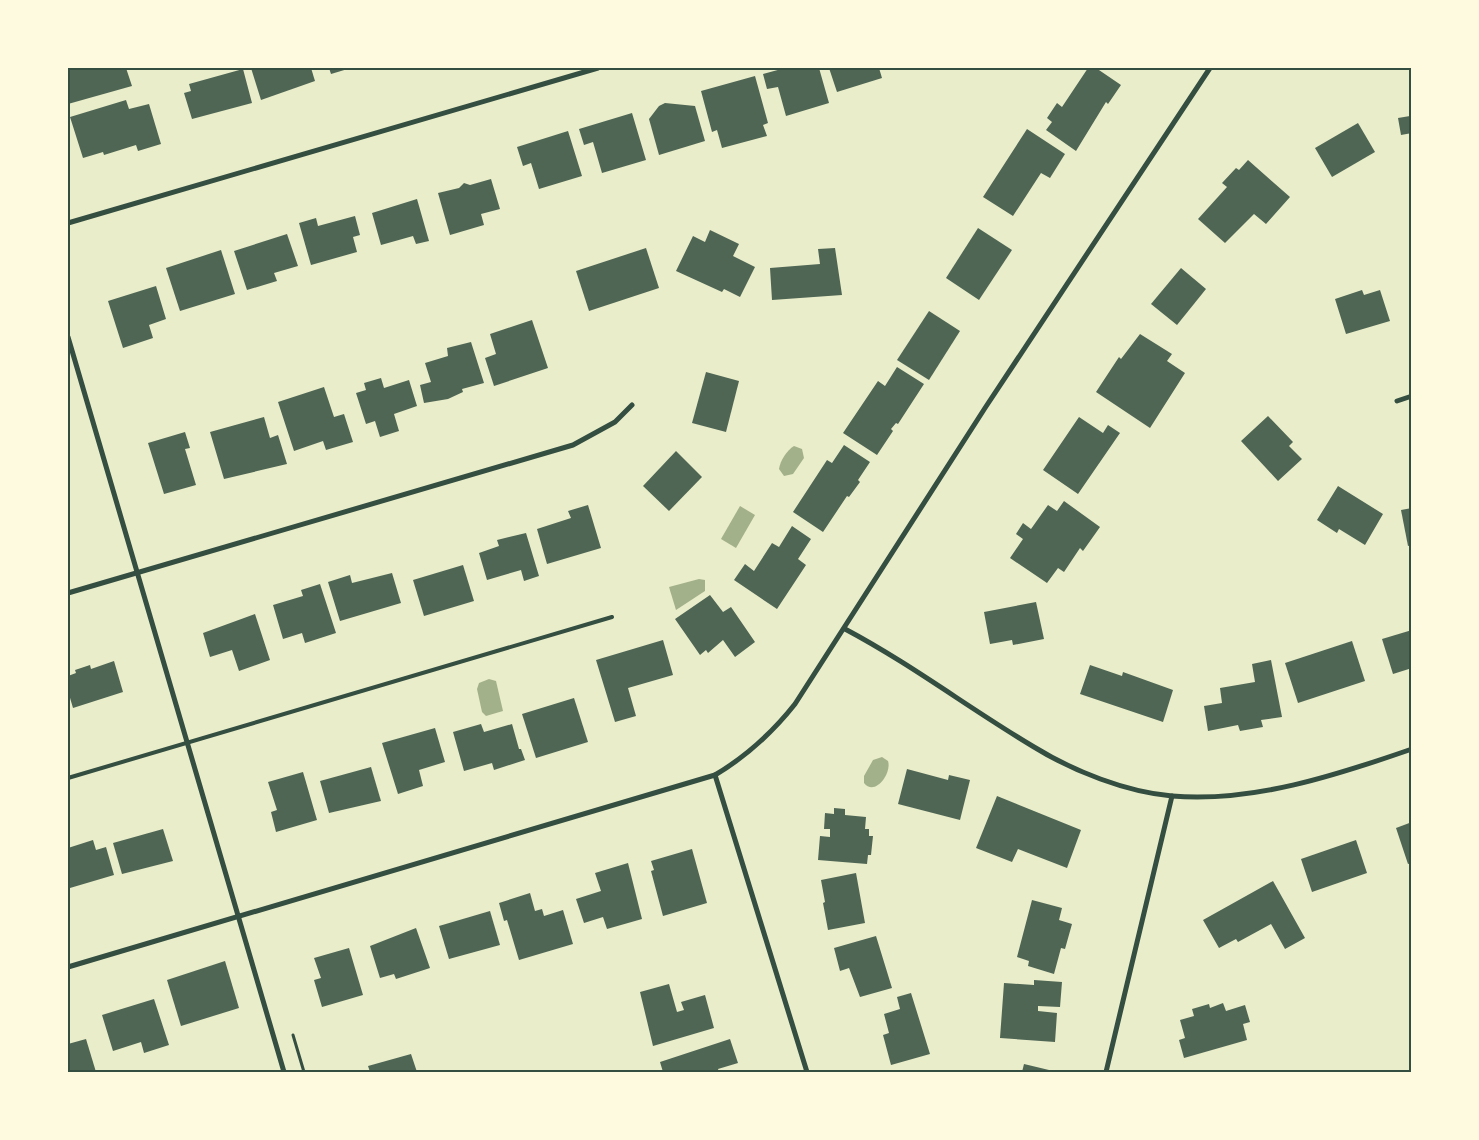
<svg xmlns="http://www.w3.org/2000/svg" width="1479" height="1140" font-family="'Alegreya Sans',sans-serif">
  <rect width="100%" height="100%" fill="#e9edc9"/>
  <!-- water -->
  <g fill="#a3b18a">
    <path d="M 794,446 L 802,449 L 804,458 L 793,474 L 784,476 L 779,469 C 780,461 787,450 794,446 Z"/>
    <polygon points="740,506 755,515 736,548 721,539"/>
    <polygon points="699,579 705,580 705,591 676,610 669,587"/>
    <polygon points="489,679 496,681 503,711 486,716 482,712 477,689 479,683"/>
    <path d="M 882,757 L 888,761 C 892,773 875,797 864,783 L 864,776 L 873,760 Z"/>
  </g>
  <!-- building -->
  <g fill="#4f6655">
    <polygon points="68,68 126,68 132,86 68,104"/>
    <polygon points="251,68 311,68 315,81 261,100"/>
    <polygon points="329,68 351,68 331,74"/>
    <polygon points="785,68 819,68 829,103 786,116 778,87 767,89 763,74"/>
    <polygon points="829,68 879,68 882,78 837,92"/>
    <polygon points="1088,68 1096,68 1121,85 1108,104 1106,102 1076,151 1046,130 1052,122 1047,118 1057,103 1062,107"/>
    <polygon points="243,69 252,103 192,119 184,93 191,91 189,84"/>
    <polygon points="755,76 768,123 763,125 767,136 722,148 717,130 712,132 701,91"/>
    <polygon points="126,100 129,109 149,104 161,144 138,151 136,145 104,155 103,152 83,158 70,117"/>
    <polygon points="665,103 695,106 705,141 659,155 649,119 659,106"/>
    <polygon points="1409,108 1412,108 1412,133 1401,135 1398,118 1410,116"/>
    <polygon points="632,113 646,160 602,173 593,142 584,145 579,129"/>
    <polygon points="1358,123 1375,152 1332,177 1315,148"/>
    <polygon points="1027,129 1065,154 1050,178 1041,173 1013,216 983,197"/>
    <polygon points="568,131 582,176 539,189 531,163 523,166 517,147"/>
    <polygon points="1248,160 1290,197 1266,224 1254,214 1225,243 1198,219 1227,187 1222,183 1236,168 1239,170"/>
    <polygon points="491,179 500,209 481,214 484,225 450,235 438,193 459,188 464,183 470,185"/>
    <polygon points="417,199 429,241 416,244 413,236 381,245 372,213"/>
    <polygon points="355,216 360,235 353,237 357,252 311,265 299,223 316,218 318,226"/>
    <polygon points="978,228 1012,250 979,300 946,278"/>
    <polygon points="710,230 739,244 733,256 755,267 740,297 724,289 722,292 676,271 693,236 705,242"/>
    <polygon points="287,234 298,266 274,273 277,281 247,290 234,251"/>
    <polygon points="646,248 659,288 589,311 576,271"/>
    <polygon points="835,248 842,295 772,300 770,268 820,264 818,249"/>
    <polygon points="221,250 235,294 180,311 166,268"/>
    <polygon points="1181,268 1206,289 1177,325 1151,304"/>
    <polygon points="156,286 166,319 149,325 153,338 123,348 108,301"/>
    <polygon points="1362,290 1364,295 1380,290 1390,321 1346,334 1335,299"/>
    <polygon points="929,311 960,331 929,380 897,360"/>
    <polygon points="532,320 548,368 494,386 485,358 496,354 490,334"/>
    <polygon points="1140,334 1172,354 1167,361 1185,373 1150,428 1096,392 1119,357 1121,359"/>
    <polygon points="471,342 484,383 462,389 463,392 448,399 424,403 420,385 431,382 425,363 448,356 447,348"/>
    <polygon points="897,367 924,384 898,424 896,423 891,429 893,431 877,455 843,433 878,381 885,386"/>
    <polygon points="706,372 739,381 726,432 692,423"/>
    <polygon points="381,378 384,388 409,380 417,406 394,414 399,431 380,437 375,421 366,424 356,393 366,390 364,383"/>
    <polygon points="324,387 334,417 344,414 353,442 326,450 323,441 294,451 278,402"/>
    <polygon points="1268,416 1293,442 1289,446 1302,459 1278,481 1241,441"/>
    <polygon points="264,417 270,438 278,435 287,464 224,479 210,432"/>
    <polygon points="1079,417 1103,433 1108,425 1120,433 1078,494 1043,470"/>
    <polygon points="185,432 190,448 185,449 196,485 164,494 148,443"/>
    <polygon points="844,445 870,462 858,480 860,482 849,497 847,496 823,532 793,512 827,460 832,463"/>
    <polygon points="676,451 702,477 669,511 643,486"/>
    <polygon points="1338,486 1383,514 1365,545 1339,529 1337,533 1317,520"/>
    <polygon points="1064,501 1100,527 1083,551 1080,548 1064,572 1058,568 1047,583 1010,558 1023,539 1016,534 1023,523 1031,529 1048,505 1057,511"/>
    <polygon points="588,505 601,548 547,564 537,529 571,518 568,511"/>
    <polygon points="1412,508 1412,545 1408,546 1401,510"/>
    <polygon points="792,526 811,539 798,559 806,565 777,609 734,580 745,564 754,571 772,543 779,547"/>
    <polygon points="526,533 539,576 524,581 521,570 487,580 479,553 499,546 497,540"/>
    <polygon points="463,565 474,601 424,616 413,580"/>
    <polygon points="392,573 401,603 340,621 328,582 350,575 352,583"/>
    <polygon points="320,584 336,633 305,643 302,633 283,639 273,605 303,596 301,590"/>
    <polygon points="710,595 723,612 731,607 755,642 735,657 723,640 708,653 706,650 700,655 675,619"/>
    <polygon points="1036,602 1044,639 1013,645 1012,640 990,644 984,612"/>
    <polygon points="255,614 270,660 239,671 232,650 210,657 203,633"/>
    <polygon points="1412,630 1412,668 1393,674 1382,639"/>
    <polygon points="663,640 673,675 628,688 636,716 615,722 596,660"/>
    <polygon points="1352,641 1365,681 1298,703 1285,663"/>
    <polygon points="1271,660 1282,717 1261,720 1263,727 1240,731 1238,725 1208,731 1204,706 1222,703 1220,688 1255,682 1252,664"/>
    <polygon points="114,661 123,692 73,708 68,691 68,676 76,673 75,670 90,665 91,669"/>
    <polygon points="1090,665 1122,676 1123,672 1173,690 1163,722 1080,694"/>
    <polygon points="574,698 588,742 536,758 522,714"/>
    <polygon points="481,724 484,732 512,724 519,749 521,749 525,760 494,770 492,763 464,771 453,732"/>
    <polygon points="435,728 445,762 419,770 423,786 398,794 382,743"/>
    <polygon points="371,767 381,801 329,813 320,781"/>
    <polygon points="907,769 948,780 949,775 970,780 960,820 898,804"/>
    <polygon points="303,772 317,820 276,832 271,812 277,810 268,782"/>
    <polygon points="997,796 1081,830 1067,868 1018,849 1012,862 976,848"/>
    <polygon points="834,808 845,809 845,815 866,817 865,829 869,829 869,836 873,836 871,855 868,855 867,864 818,860 820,836 830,837 830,829 824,829 825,813 834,814"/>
    <polygon points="1412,822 1412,863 1408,864 1396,828"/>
    <polygon points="163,829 173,861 122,874 113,843"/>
    <polygon points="93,840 96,850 106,847 114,875 70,888 68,885 68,848"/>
    <polygon points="1356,840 1367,873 1312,892 1301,859"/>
    <polygon points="692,849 707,903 663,916 651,871 654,870 651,861"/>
    <polygon points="628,863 642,919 607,929 603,917 584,923 576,899 601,891 595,873"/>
    <polygon points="856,873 865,923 828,930 823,903 825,902 821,880"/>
    <polygon points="1273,881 1305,938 1285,949 1271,924 1238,942 1236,939 1219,948 1203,920"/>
    <polygon points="530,893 535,911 542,909 544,916 563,910 573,944 519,960 507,920 504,921 499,903"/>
    <polygon points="1032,900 1062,908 1059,920 1072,924 1065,949 1061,948 1054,974 1028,966 1029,961 1017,957"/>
    <polygon points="490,911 500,945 449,959 439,926"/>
    <polygon points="416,928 430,968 396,979 394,974 380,978 370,946"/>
    <polygon points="876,936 892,988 860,997 849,968 840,971 834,948"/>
    <polygon points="349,948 363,995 322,1007 314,980 321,978 314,958"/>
    <polygon points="225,961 239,1008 181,1026 167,980"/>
    <polygon points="1034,980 1062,982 1060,1007 1038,1006 1038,1011 1057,1013 1055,1042 1000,1038 1004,983 1034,985"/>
    <polygon points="669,984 677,1012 684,1010 681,1002 705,995 714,1028 653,1046 640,992"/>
    <polygon points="911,993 930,1054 891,1065 883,1035 889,1033 884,1014 900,1009 897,997"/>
    <polygon points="154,999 169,1045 144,1053 141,1042 113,1051 102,1015"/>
    <polygon points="1223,1003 1226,1011 1245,1005 1250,1022 1243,1024 1247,1040 1184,1058 1179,1040 1185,1038 1180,1020 1194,1016 1192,1009 1209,1004 1210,1008"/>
    <polygon points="86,1039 96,1072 68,1072 68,1044"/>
    <polygon points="730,1039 738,1063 718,1069 719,1072 663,1072 660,1062"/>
    <polygon points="411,1054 417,1072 370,1072 368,1066"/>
    <polygon points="1024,1064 1049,1070 1048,1072 1022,1072"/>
  </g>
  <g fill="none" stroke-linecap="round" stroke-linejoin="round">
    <!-- path -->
    <polyline stroke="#344e41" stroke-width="3" points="293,1035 304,1072"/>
    <!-- service -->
    <polyline stroke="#344e41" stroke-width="4" points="68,778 612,617"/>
    <!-- minor -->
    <g stroke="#344e41" stroke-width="5">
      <polyline points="68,223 598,68"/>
      <polyline points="68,337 284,1072"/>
      <polyline points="1397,401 1412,396"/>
      <polyline points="68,593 573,445 615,422 632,405"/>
      <path d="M 845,629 C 911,664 970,709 1034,747 C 1073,771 1126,792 1172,796 C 1252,803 1337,775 1412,749"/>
      <polyline points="715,775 807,1072"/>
      <path d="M 68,967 L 715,775 C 747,756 772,733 795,704 L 985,408 L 1210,68"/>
      <polyline points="1106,1072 1172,796"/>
    </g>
  </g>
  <!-- border -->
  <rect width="1479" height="1140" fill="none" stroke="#fefae0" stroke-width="138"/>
  <rect x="69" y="69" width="1341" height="1002" fill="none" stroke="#344e41" stroke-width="2"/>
</svg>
